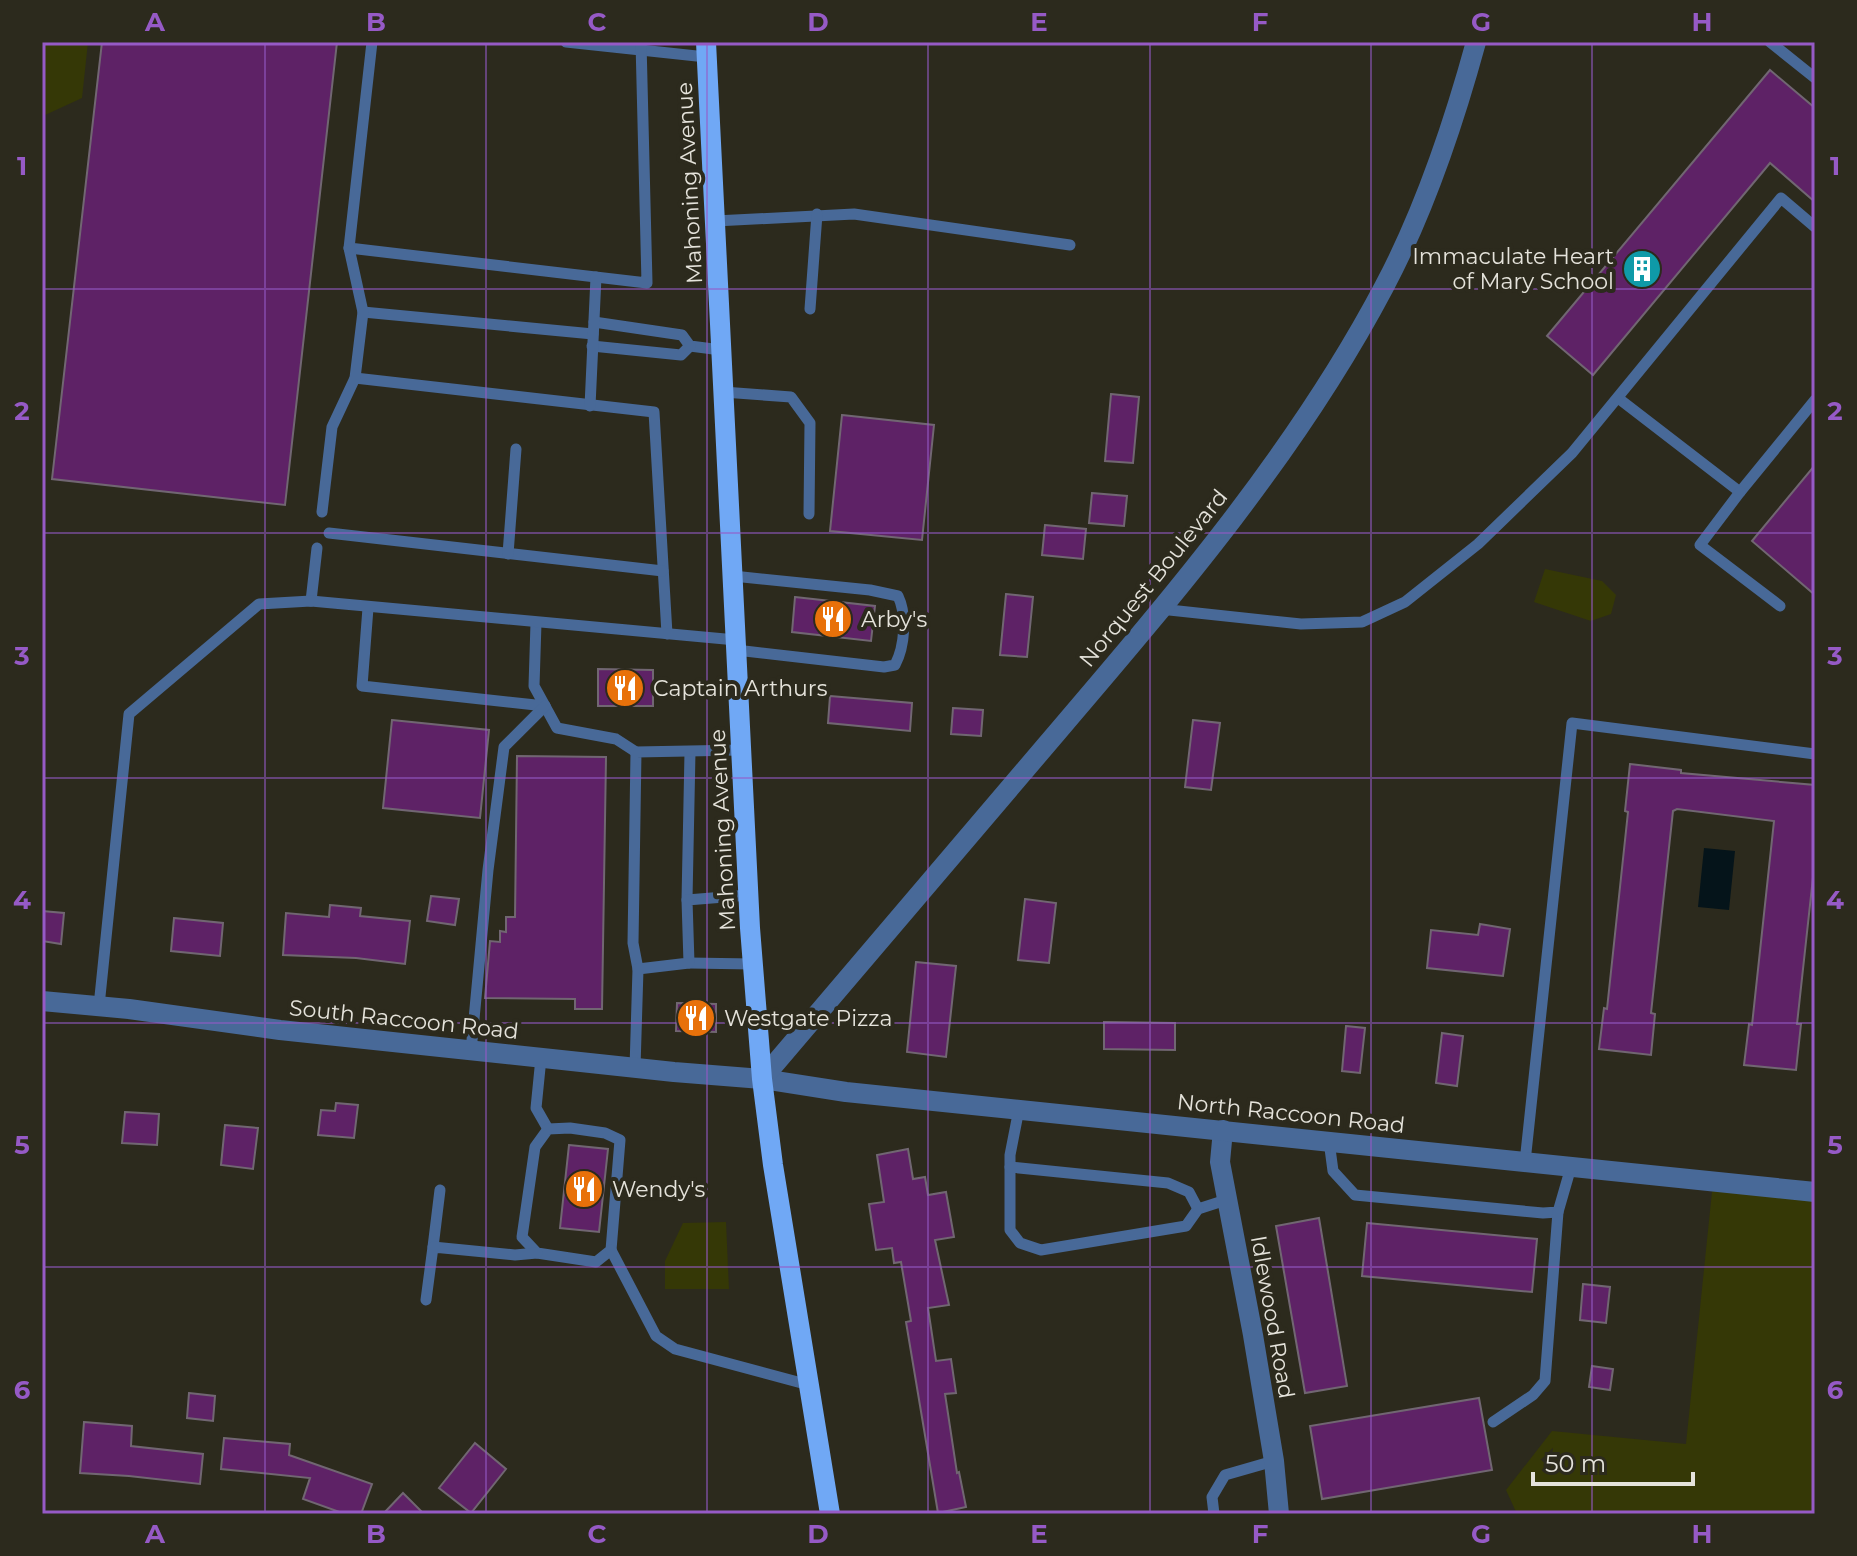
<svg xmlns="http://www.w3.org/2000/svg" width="1857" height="1556" font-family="Montserrat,sans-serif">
  <rect width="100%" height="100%" fill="#2c2a1d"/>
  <!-- green -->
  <g fill="#353806">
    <polygon points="42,42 88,42 82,98 43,116 42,121"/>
    <polygon points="1545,569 1602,581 1616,595 1611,614 1591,621 1534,602"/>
    <polygon points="1713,1182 1815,1192 1815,1514 1517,1514 1506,1490 1552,1431 1686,1444"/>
    <polygon points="726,1222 729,1289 665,1289 665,1261 683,1223"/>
  </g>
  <!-- water -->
  <polygon fill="#05141a" points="1704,848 1735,851 1729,910 1698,907"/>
  <!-- building -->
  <g fill="#5e2266" stroke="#716672" stroke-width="2">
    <polygon points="102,42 337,42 285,505 52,479"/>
    <polygon points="1770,70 1815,108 1815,202 1770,163 1593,375 1547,336"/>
    <polygon points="1111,394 1139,397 1133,463 1105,461"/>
    <polygon points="842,415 934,425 922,540 830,531"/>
    <polygon points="1815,465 1815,595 1752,541"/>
    <polygon points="1092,493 1127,496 1124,526 1089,523"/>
    <polygon points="1045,525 1086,529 1083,559 1042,555"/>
    <polygon points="1006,594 1033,597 1027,657 1000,655"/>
    <polygon points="795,597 875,606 871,641 792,632"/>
    <polygon points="598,669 653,670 653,706 598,706"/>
    <polygon points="830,696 912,703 910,731 828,723"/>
    <polygon points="953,708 983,710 981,736 951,734"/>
    <polygon points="392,720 489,730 480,818 383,808"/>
    <polygon points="1193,720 1220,723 1211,790 1185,787"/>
    <polygon points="517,756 606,757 602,1009 575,1009 575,999 485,998 490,941 500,942 500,931 506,932 506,917 515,917"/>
    <polygon points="1630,764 1681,770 1681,773 1815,785 1815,859 1797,1024 1801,1024 1796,1070 1744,1065 1749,1024 1752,1025 1774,821 1677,809 1673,811 1651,1013 1655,1014 1651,1055 1599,1049 1604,1008 1607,1009 1628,812 1625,811"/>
    <polygon points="431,896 459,899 455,925 427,921"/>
    <polygon points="1025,899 1056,903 1049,963 1018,960"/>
    <polygon points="330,905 361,908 360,916 410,921 405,964 356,958 283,955 286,913 329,917"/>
    <polygon points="42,911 64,913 61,944 42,941"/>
    <polygon points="174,918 223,923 220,956 171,951"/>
    <polygon points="1480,924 1510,929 1503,976 1427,968 1431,930 1478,935"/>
    <polygon points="916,962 956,966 946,1057 907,1052"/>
    <polygon points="677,1003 716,1004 716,1032 676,1031"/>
    <polygon points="1104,1022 1175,1023 1175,1050 1104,1049"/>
    <polygon points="1346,1026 1365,1028 1360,1073 1342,1071"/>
    <polygon points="1442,1033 1463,1036 1457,1086 1436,1083"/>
    <polygon points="336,1103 358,1105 354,1138 318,1135 321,1110 335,1111"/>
    <polygon points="125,1112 159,1114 157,1145 122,1143"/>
    <polygon points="225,1125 258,1128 253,1169 221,1165"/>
    <polygon points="569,1145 608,1149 599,1232 560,1228"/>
    <polygon points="908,1149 913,1179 925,1177 928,1195 946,1192 954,1237 935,1240 949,1305 928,1308 936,1361 951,1359 956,1393 945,1394 957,1473 959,1472 966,1507 938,1513 906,1322 911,1321 901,1262 894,1263 892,1248 876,1250 869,1204 884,1202 877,1155"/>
    <polygon points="1319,1218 1347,1386 1305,1393 1276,1226"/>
    <polygon points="1367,1223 1537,1239 1532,1292 1362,1276"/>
    <polygon points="1583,1284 1610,1287 1606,1323 1580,1320"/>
    <polygon points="1592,1366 1613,1369 1610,1390 1589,1387"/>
    <polygon points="189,1393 215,1396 213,1421 187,1418"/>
    <polygon points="1479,1398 1492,1470 1322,1499 1310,1426"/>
    <polygon points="84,1422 132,1426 131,1446 203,1454 200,1484 129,1476 80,1473"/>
    <polygon points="224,1438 290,1444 289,1455 372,1484 361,1514 345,1514 303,1499 310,1478 221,1469"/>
    <polygon points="475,1443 506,1469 471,1513 439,1488"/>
    <polygon points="403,1493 424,1514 383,1514"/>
  </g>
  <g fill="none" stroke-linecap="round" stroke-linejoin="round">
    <!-- service -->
    <g stroke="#486998" stroke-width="11">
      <polyline points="566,42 706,57"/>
      <polyline points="1770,42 1815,78"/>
      <polyline points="715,221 854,214 1070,245"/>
      <polyline points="349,248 647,283 641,42"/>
      <polyline points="810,309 817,214"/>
      <polyline points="363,312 593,334"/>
      <polyline points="594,322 682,335 690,346 721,350"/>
      <polyline points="592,346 681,355 690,346"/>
      <polyline points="355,378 654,412 667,634"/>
      <polyline points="723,392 791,397 810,423 809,514"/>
      <polyline points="1618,398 1740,492 1815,400"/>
      <polyline points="590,406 596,277"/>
      <polyline points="1740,492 1700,545 1780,606"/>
      <polyline points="322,512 332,427 355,378 363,312 349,248 372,42"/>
      <polyline points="329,533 663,571"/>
      <polyline points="508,554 516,449"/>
      <path d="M 733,576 L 870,590 L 898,596 C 907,615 905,646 895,665 L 884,667 L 736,650"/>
      <polyline points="311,601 317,548"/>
      <polyline points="368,608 362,686 545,706"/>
      <polyline points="1160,609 1301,624 1362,622 1405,602 1478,544 1572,453 1781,198 1815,227"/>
      <polyline points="536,623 534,686 557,728 616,739 636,752"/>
      <polyline points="687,900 690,752"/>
      <polyline points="689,963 753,964"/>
      <polyline points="638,969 633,943 636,752 741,750"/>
      <polyline points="99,1006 129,714 259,604 311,601 736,640"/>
      <polyline points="471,1051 488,870 504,747 545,706"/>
      <polyline points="541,1058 536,1108 548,1129"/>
      <polyline points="635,1068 638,969 689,963 687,900 749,895"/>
      <polyline points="1019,1109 1010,1155 1010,1230 1020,1243 1041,1250 1186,1226 1198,1209 1226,1200"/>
      <polygon points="570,1128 605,1133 620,1140 611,1250 596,1262 537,1253 522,1237 535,1147 548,1129"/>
      <polyline points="1329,1141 1333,1171 1355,1195 1543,1213 1558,1212 1571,1167"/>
      <polyline points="1525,1162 1572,723 1815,754"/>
      <polyline points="1010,1167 1168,1183 1189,1192 1198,1209"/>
      <polyline points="433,1247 440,1190"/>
      <polyline points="611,1250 656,1336 675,1349 809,1385"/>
      <polyline points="426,1300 433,1247 515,1255 537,1253"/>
      <polyline points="1493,1422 1533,1395 1545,1381 1558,1212"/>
      <polyline points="1214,1514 1212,1497 1225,1475 1274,1461"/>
    </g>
    <!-- minor -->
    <polyline stroke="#486998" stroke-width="20" points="1223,1130 1220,1162 1253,1335 1274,1461 1279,1514"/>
    <!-- tertiary -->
    <g stroke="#486998" stroke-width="20">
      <polyline points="42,1001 129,1009 280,1030 674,1072 762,1079 846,1092 1815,1192"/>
      <path d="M 762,1079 C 857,967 952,855 1048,743 C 1170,600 1296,454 1384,287 C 1425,210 1453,126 1476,42"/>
    </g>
    <!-- primary -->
    <polyline stroke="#70a8f5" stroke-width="20" points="706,42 750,928 762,1079 773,1165 830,1514"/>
  </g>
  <!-- grid -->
  <path fill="none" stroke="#965ac6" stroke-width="2" stroke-opacity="0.55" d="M 265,42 L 265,1514M 486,42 L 486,1514M 707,42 L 707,1514M 928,42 L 928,1514M 1150,42 L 1150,1514M 1371,42 L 1371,1514M 1592,42 L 1592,1514M 42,289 L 1815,289M 42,533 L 1815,533M 42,778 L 1815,778M 42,1023 L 1815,1023M 42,1267 L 1815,1267"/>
  <!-- icons -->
  <defs>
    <symbol id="building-disc" viewBox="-11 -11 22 22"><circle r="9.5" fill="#0f9aa8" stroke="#2c2a1d"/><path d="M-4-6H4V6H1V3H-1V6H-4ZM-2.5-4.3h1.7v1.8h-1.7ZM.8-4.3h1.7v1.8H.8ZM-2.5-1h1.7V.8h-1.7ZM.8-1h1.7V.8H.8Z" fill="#fff"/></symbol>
    <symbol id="restaurant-disc" viewBox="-11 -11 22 22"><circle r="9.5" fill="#e8710a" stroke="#2c2a1d"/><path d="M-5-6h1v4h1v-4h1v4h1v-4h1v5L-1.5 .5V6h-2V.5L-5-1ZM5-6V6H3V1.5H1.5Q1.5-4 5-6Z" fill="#fff"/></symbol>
  </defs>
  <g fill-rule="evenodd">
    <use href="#building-disc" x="1620" y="247" width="44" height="44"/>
    <use href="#restaurant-disc" x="811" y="597" width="44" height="44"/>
    <use href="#restaurant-disc" x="603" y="666" width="44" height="44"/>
    <use href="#restaurant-disc" x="674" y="996" width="44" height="44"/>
    <use href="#restaurant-disc" x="562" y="1167" width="44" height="44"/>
  </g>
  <g text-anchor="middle" stroke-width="8" stroke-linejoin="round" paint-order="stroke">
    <!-- street labels -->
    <g font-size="22" fill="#e5e3db" stroke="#2c2a1d">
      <text transform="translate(689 183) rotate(-93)" y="8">Mahoning Avenue</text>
      <text transform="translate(1153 578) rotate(-51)" y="8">Norquest Boulevard</text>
      <text transform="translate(722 830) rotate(-93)" y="8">Mahoning Avenue</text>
      <text transform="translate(404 1019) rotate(6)" y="8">South Raccoon Road</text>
      <text transform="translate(1291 1113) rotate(6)" y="8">North Raccoon Road</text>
      <text transform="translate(1273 1317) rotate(80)" y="8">Idlewood Road</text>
    </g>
    <!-- poi labels -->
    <g font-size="22" fill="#e5e3db" stroke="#2c2a1d" text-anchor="start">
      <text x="1614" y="264" text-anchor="end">Immaculate Heart<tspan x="1614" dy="25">of Mary School</tspan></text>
      <text x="861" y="627">Arby's</text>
      <text x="653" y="696">Captain Arthurs</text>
      <text x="724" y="1026">Westgate Pizza</text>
      <text x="612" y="1197">Wendy's</text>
    </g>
  </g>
  <!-- border -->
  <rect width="1857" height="1556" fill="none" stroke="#2c2a1d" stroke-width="88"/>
  <!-- scale -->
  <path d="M1533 1472v12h160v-12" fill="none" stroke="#e5e3db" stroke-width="4"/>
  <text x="1545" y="1472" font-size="24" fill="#e5e3db" stroke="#2c2a1d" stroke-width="6" paint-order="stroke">50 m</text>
  <rect x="44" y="44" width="1769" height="1468" fill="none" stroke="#965ac6" stroke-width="3"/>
  <g font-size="26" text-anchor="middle" font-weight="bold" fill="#965ac6">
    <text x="155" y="31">A</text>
    <text x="376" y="31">B</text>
    <text x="597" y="31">C</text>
    <text x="818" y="31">D</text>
    <text x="1039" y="31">E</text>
    <text x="1260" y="31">F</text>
    <text x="1481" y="31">G</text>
    <text x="1702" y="31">H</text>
    <text x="22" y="175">1</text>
    <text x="1835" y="175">1</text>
    <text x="22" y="420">2</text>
    <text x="1835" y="420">2</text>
    <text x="22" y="665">3</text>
    <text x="1835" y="665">3</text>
    <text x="22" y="909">4</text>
    <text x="1835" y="909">4</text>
    <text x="22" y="1154">5</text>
    <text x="1835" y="1154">5</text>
    <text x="22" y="1399">6</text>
    <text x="1835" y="1399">6</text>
    <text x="155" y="1543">A</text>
    <text x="376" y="1543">B</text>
    <text x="597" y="1543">C</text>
    <text x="818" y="1543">D</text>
    <text x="1039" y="1543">E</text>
    <text x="1260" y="1543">F</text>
    <text x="1481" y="1543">G</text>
    <text x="1702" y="1543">H</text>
  </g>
</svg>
